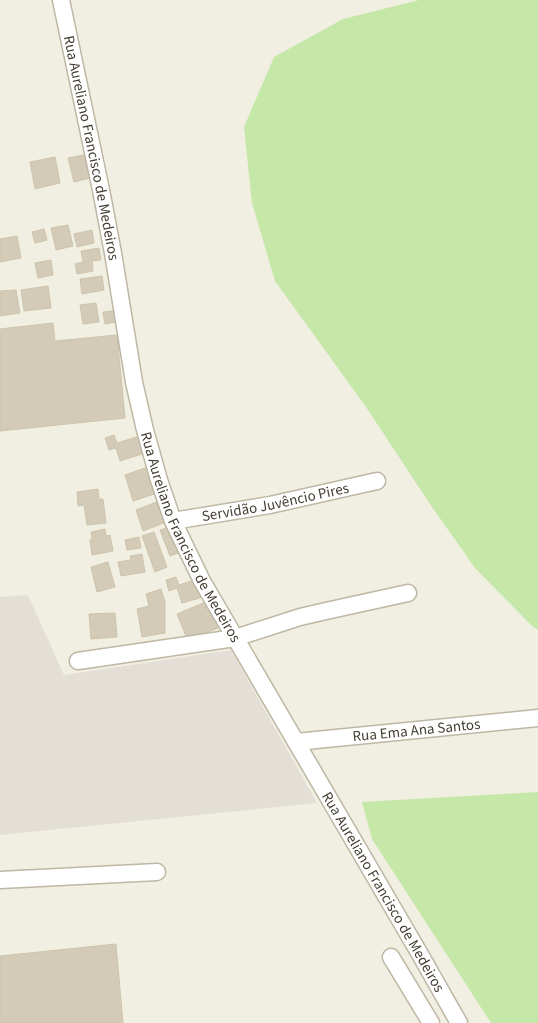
<svg xmlns="http://www.w3.org/2000/svg" width="538" height="1023" font-family="'Source Sans 3',sans-serif">
  <rect width="100%" height="100%" fill="#f1eee2"/>
  <!-- industrial -->
  <polygon fill="#e3dfd7" points="28,595 64,675 231,650 317,803 0,835 0,597"/>
  <!-- green -->
  <g fill="#c5e7a8">
    <polygon points="419,0 538,0 538,630 531,625 475,568 430,504 366,407 275,281 252,203 244,127 274,57 343,19"/>
    <polygon points="538,792 538,1023 491,1023 372,839 362,802"/>
  </g>
  <!-- building -->
  <g fill="#d3cbb7" stroke="#cec4aa">
    <polygon points="89,154 94,177 74,182 68,158"/>
    <polygon points="55,157 60,183 35,189 30,162"/>
    <polygon points="68,225 73,246 56,250 51,228"/>
    <polygon points="44,229 47,240 35,243 32,232"/>
    <polygon points="92,230 94,243 77,247 74,234"/>
    <polygon points="17,236 21,258 0,262 0,239"/>
    <polygon points="99,248 101,260 92,261 93,271 77,274 75,264 83,262 81,251"/>
    <polygon points="51,260 53,275 38,278 35,263"/>
    <polygon points="102,276 104,290 82,294 80,279"/>
    <polygon points="48,286 51,308 24,311 21,290"/>
    <polygon points="16,290 20,313 0,316 0,291"/>
    <polygon points="96,303 99,322 83,324 80,305"/>
    <polygon points="119,310 121,321 105,324 103,312"/>
    <polygon points="53,323 55,341 117,335 125,418 0,431 0,329"/>
    <polygon points="114,435 117,443 140,436 145,453 120,461 116,448 109,450 105,438"/>
    <polygon points="148,467 160,492 133,501 125,475"/>
    <polygon points="98,489 99,499 103,499 106,523 87,525 84,505 78,506 77,492"/>
    <polygon points="162,500 169,521 143,531 136,510"/>
    <polygon points="172,526 181,552 170,556 160,530"/>
    <polygon points="105,529 106,536 110,535 113,551 92,555 90,540 92,539 91,532"/>
    <polygon points="154,532 167,567 155,572 142,536"/>
    <polygon points="139,537 141,548 127,550 125,540"/>
    <polygon points="142,554 145,572 121,576 118,562 131,560 130,556"/>
    <polygon points="108,562 115,587 97,592 91,567"/>
    <polygon points="176,577 179,585 197,579 203,597 182,603 177,588 169,591 166,580"/>
    <polygon points="161,589 165,602 165,633 142,637 137,609 149,606 146,594"/>
    <polygon points="208,601 220,627 188,641 177,614"/>
    <polygon points="115,613 117,637 91,639 89,614"/>
    <polygon points="116,944 123,1023 0,1023 0,956"/>
  </g>
  <g fill="none" stroke-linecap="round" stroke-linejoin="round">
    <defs>
      <g id="minor">
        <path id="s1" d="M 61,0 L 101,190 L 113,253 L 134,382 L 145,430 L 159,480 L 173,521 L 202,581 L 421,956 L 459,1023"/>
        <path id="s2" d="M 173,521 L 270,505 L 377,481"/>
        <polyline points="78,661 235,638 300,617 326,611 408,593"/>
        <path id="s3" d="M 296,742 L 538,718"/>
        <polyline points="0,880 157,872"/>
        <polyline points="391,957 431,1023"/>
      </g>
    </defs>
    <!-- minor casing -->
    <use href="#minor" stroke="#bdb7a4" stroke-width="19"/>
    <!-- minor -->
    <use href="#minor" stroke="#fff" stroke-width="16"/>
  </g>
  <g text-anchor="middle" stroke-width="5" stroke-linejoin="round" paint-order="stroke">
    <!-- street labels -->
    <g font-size="15" fill="#433e32" stroke="#fff">
      <text dy="5" stroke="none"><textPath href="#s1" startOffset="151">Rua Aureliano Francisco de Medeiros</textPath></text>
      <text dy="5" stroke="none"><textPath href="#s2" startOffset="104">Servidão Juvêncio Pires</textPath></text>
      <text dy="5" stroke="none"><textPath href="#s1" startOffset="555">Rua Aureliano Francisco de Medeiros</textPath></text>
      <text dy="5" stroke="none"><textPath href="#s3" startOffset="121">Rua Ema Ana Santos</textPath></text>
      <text dy="5" stroke="none"><textPath href="#s1" startOffset="960">Rua Aureliano Francisco de Medeiros</textPath></text>
    </g>
  </g>
</svg>
